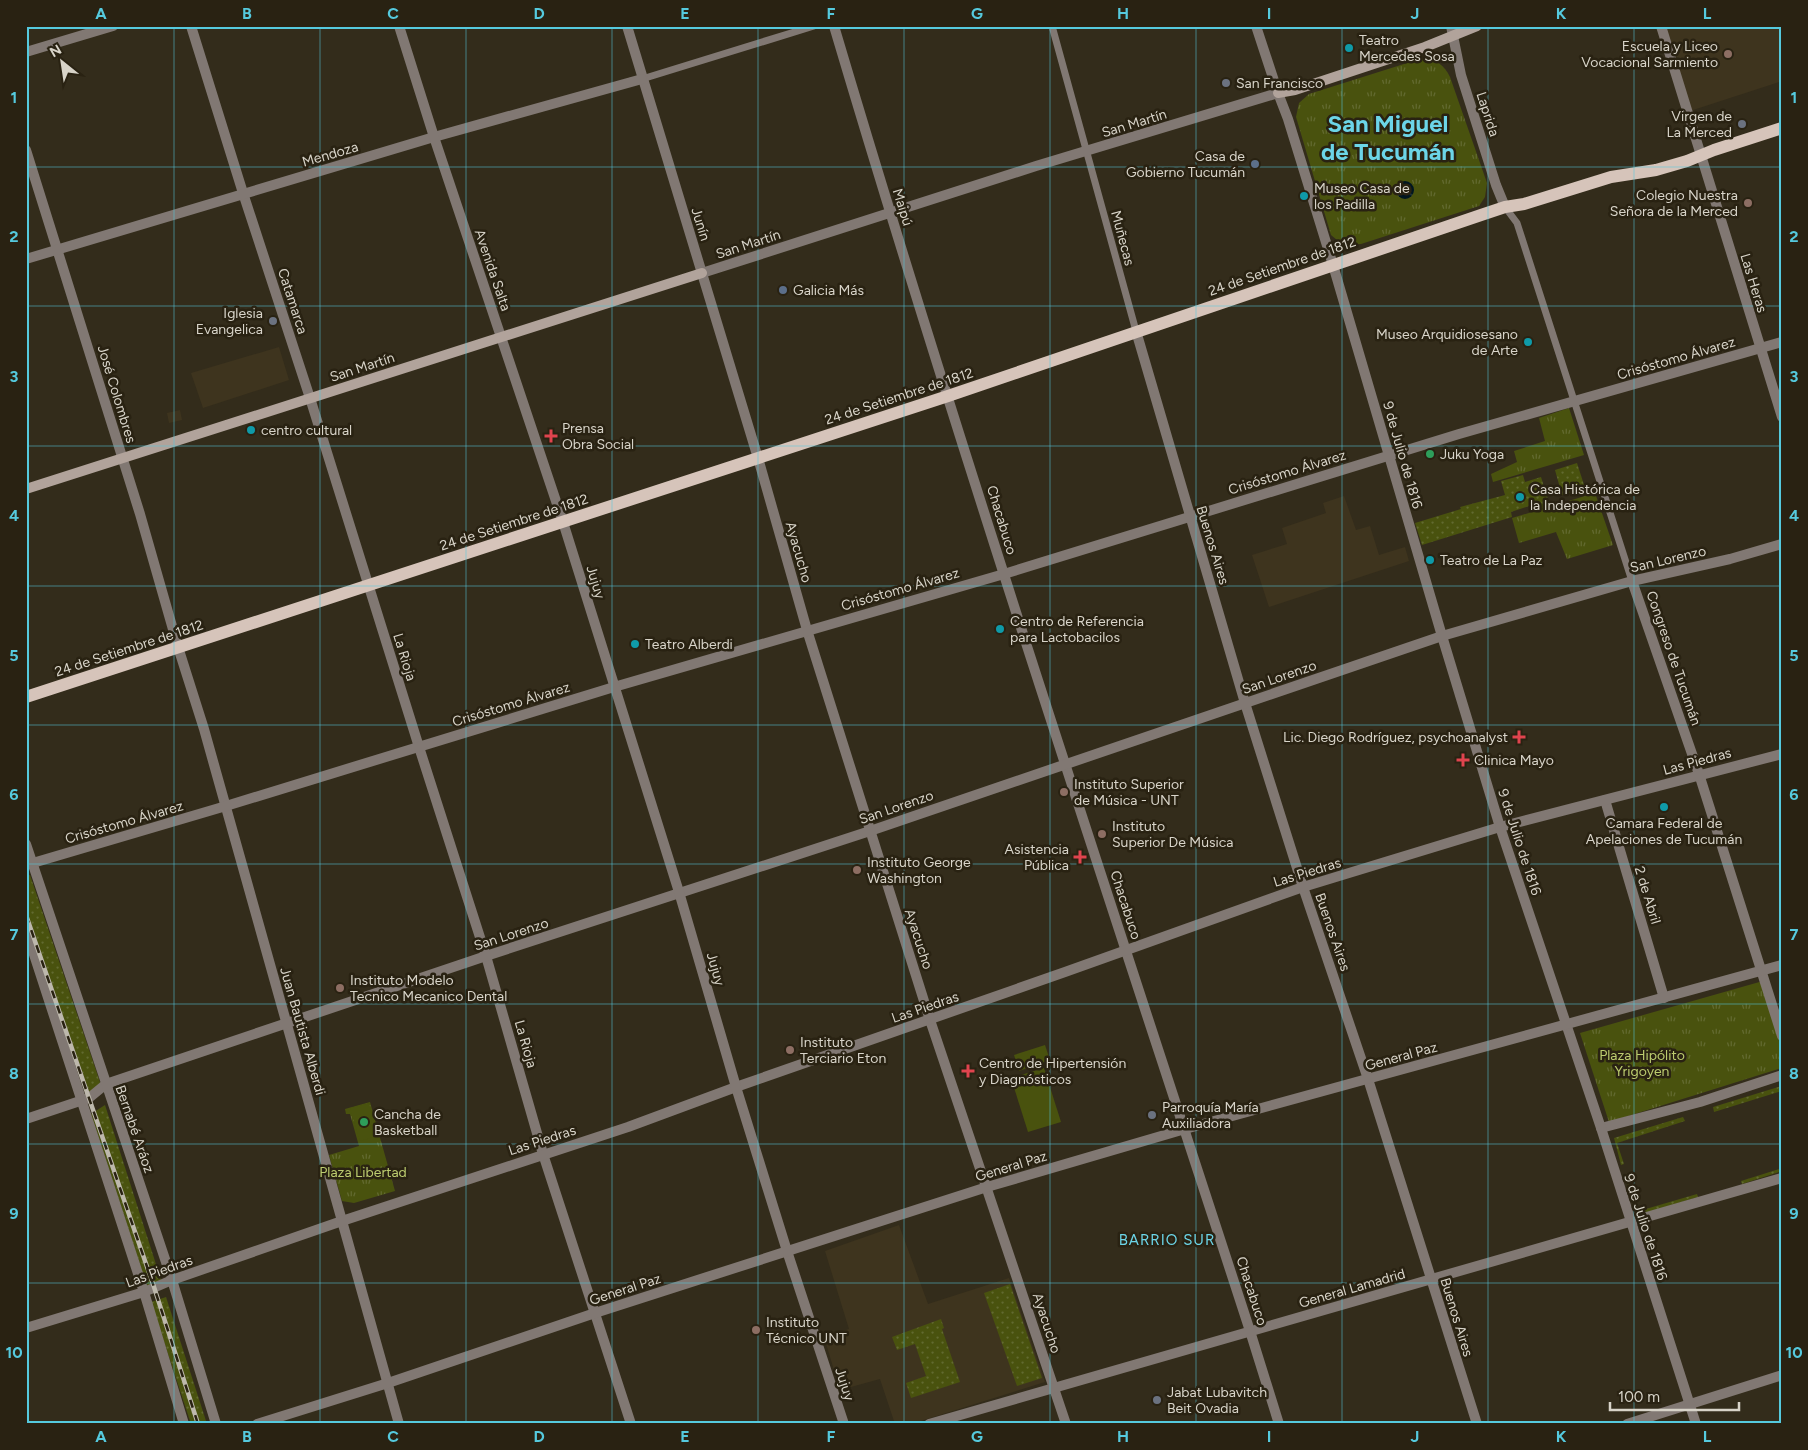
<svg xmlns="http://www.w3.org/2000/svg" width="1808" height="1450" font-family="Figtree,sans-serif">
  <defs>
    <pattern id="grass-dots" width="8" height="8" patternUnits="userSpaceOnUse" patternTransform="scale(1.25)"><rect width="8" height="8" fill="#49520e"/><path d="M2 2h.1M6 6h.1" fill="none" stroke="#626a30" stroke-width="1.8" stroke-linecap="round"/></pattern>
    <pattern id="park-tufts" width="24" height="20" patternUnits="userSpaceOnUse" patternTransform="scale(1.25)"><rect width="24" height="20" fill="#49520e"/><path d="M3 7l-1-3M5 7V3M7 7l1-3M15 17l-1-3M17 17v-4M19 17l1-3" fill="none" stroke="#626a30"/></pattern>
    <pattern id="water-waves" width="16" height="10" patternUnits="userSpaceOnUse" patternTransform="scale(1.25)"><rect width="16" height="10" fill="#011620"/><path d="M0 5q4-4 8 0t8 0" fill="none" stroke="#25373f"/></pattern>
  </defs>
  <rect width="100%" height="100%" fill="#332c1b"/>
  <!-- built -->
  <g fill="#3e341e">
    <polygon points="1665,26 1782,26 1782,81 1690,111"/>
    <polygon points="279,347 289,380 203,408 191,373"/>
    <polygon points="180,410 182,420 169,423 167,413"/>
    <polygon points="1344,496 1356,530 1370,526 1379,555 1405,547 1409,561 1269,607 1252,555 1287,544 1282,528 1326,513 1323,503"/>
    <polygon points="899,1225 928,1304 1009,1278 1045,1382 911,1424 895,1424 880,1379 840,1390 824,1337 849,1329 825,1251"/>
  </g>
  <!-- grass -->
  <g fill="url(#grass-dots)">
    <polygon points="1577,463 1585,488 1562,495 1555,470"/>
    <polygon points="1523,475 1525,482 1541,477 1550,506 1531,512 1529,506 1511,512 1512,517 1422,545 1415,523 1461,509 1460,507 1505,495 1501,481"/>
    <polygon points="30,875 103,1091 92,1100 26,913 26,876"/>
    <polygon points="1782,1086 1782,1091 1714,1112 1713,1107"/>
    <polygon points="105,1105 162,1283 147,1286 91,1114"/>
    <polygon points="1683,1117 1685,1121 1617,1143 1624,1164 1621,1165 1614,1138"/>
    <polygon points="1782,1168 1782,1171 1742,1184 1741,1181"/>
    <polygon points="1625,1174 1626,1174 1639,1211 1697,1194 1698,1197 1638,1215"/>
    <polygon points="1010,1284 1042,1378 1017,1386 984,1293"/>
    <polygon points="166,1297 207,1424 191,1424 151,1302"/>
    <polygon points="941,1319 944,1328 942,1329 960,1382 911,1398 906,1383 926,1376 915,1344 897,1350 892,1337"/>
  </g>
  <!-- park -->
  <g fill="url(#park-tufts)">
    <path d="M 1423,58 C 1437,60 1444,65 1450,77 L 1487,183 L 1485,197 L 1479,206 L 1361,244 L 1343,245 L 1331,235 L 1296,117 L 1299,103 L 1309,94 Z"/>
    <polygon points="1569,408 1584,455 1493,482 1491,474 1517,462 1514,451 1545,441 1539,418"/>
    <polygon points="1595,493 1613,545 1567,559 1556,532 1519,543 1512,518"/>
    <polygon points="1763,981 1782,1046 1782,1068 1609,1122 1580,1033"/>
    <polygon points="370,1102 395,1191 354,1203 342,1201 329,1155 359,1146 350,1114 346,1114 345,1109"/>
  </g>
  <!-- pitch -->
  <g fill="#49520e">
    <polygon points="1045,1045 1050,1060 1019,1071 1014,1055"/>
    <polygon points="1044,1068 1061,1122 1028,1132 1011,1078"/>
    <polygon points="369,1103 378,1136 360,1141 350,1108"/>
  </g>
  <!-- water -->
  <circle fill="url(#water-waves)" cx="1405" cy="190" r="9"/>
  <g fill="none" stroke-linecap="round" stroke-linejoin="round">
    <!-- pedestrian -->
    <g stroke="#817873" stroke-width="7">
      <polyline points="1052,26 1136,331"/>
      <polyline points="642,79 814,26"/>
      <polyline points="1505,207 1517,223 1632,581"/>
    </g>
    <!-- minor -->
    <g stroke="#817873" stroke-width="10">
      <polyline points="191,26 243,193 310,398 419,747 486,956 543,1154 631,1424"/>
      <polyline points="627,26 758,458 807,630 930,1020 1066,1424"/>
      <path d="M 834,26 C 964,464 1109,897 1250,1331 L 1279,1424"/>
      <polyline points="1451,26 1461,75 1496,185 1505,207"/>
      <polyline points="1661,26 1782,417"/>
      <polyline points="26,52 113,26"/>
      <polyline points="26,150 140,514 178,647 204,729 399,1424"/>
      <polyline points="26,259 434,137 642,79"/>
      <polyline points="1333,265 1442,636 1500,827"/>
      <polyline points="702,273 1036,166 1278,93 1256,26"/>
      <polyline points="1136,331 1245,703 1303,887 1368,1079 1477,1424"/>
      <polyline points="1632,581 1699,774 1782,1036"/>
      <polyline points="1605,800 1664,998"/>
      <polyline points="26,865 226,806 614,687 1004,574 1459,434 1782,342"/>
      <polyline points="26,1119 89,1098 106,1084 486,956 870,831 1442,636 1632,581 1730,559 1782,544"/>
      <polyline points="1601,1128 1700,1102 1782,1075"/>
      <polyline points="26,1328 144,1292 172,1280 342,1221 628,1127 736,1087 1065,972 1303,887 1500,827 1782,754"/>
      <polyline points="929,1424 1782,1178"/>
      <polyline points="1627,1424 1782,1375"/>
    </g>
    <!-- tertiary -->
    <g stroke="#817873" stroke-width="10">
      <polyline points="399,26 434,137 563,522 679,892 736,1087 787,1251 844,1424"/>
      <polyline points="1278,93 1288,119 1333,265"/>
      <polyline points="1500,827 1601,1128 1696,1424"/>
      <polyline points="26,844 172,1280 216,1424"/>
      <polyline points="26,930 144,1292 184,1424"/>
      <polyline points="257,1424 388,1383 595,1313 987,1187 1185,1129 1782,965"/>
    </g>
    <!-- secondary -->
    <g stroke="#b1a39b" stroke-width="10">
      <polyline points="1278,93 1295,90 1425,47 1477,26"/>
      <polyline points="26,489 702,273"/>
    </g>
    <!-- primary -->
    <polyline stroke="#d6c4ba" stroke-width="12" points="26,697 948,396 1484,214 1505,207 1524,204 1611,177 1656,170 1687,161 1714,150 1782,128"/>
    <defs>
      <polyline id="rail" points="26,915 154,1287 198,1424"/>
    </defs>
    <!-- rail casing -->
    <use href="#rail" stroke="#bdb8ac" stroke-width="4.5"/>
    <!-- rail -->
    <use href="#rail" stroke="#292212" stroke-width="2.5" stroke-dasharray="8" stroke-linecap="butt"/>
  </g>
  <!-- grid -->
  <path fill="none" stroke="#55cade" stroke-width="1" stroke-opacity="0.55" d="M 174,26 L 174,1424M 320,26 L 320,1424M 466,26 L 466,1424M 612,26 L 612,1424M 758,26 L 758,1424M 904,26 L 904,1424M 1050,26 L 1050,1424M 1196,26 L 1196,1424M 1342,26 L 1342,1424M 1488,26 L 1488,1424M 1634,26 L 1634,1424M 26,167 L 1782,167M 26,306 L 1782,306M 26,446 L 1782,446M 26,586 L 1782,586M 26,725 L 1782,725M 26,864 L 1782,864M 26,1004 L 1782,1004M 26,1144 L 1782,1144M 26,1283 L 1782,1283"/>
  <!-- markers -->
  <g fill="#0f9aa8" stroke="#292212" stroke-width="2">
    <circle cx="1349" cy="48" r="5"/>
    <circle cx="1304" cy="196" r="5"/>
    <circle cx="1528" cy="342" r="5"/>
    <circle cx="251" cy="430" r="5"/>
    <circle cx="1520" cy="497" r="5"/>
    <circle cx="1430" cy="560" r="5"/>
    <circle cx="1000" cy="629" r="5"/>
    <circle cx="635" cy="644" r="5"/>
    <circle cx="1664" cy="807" r="5"/>
  </g>
  <g fill="#8d6e63" stroke="#292212" stroke-width="2">
    <circle cx="1728" cy="54" r="5"/>
    <circle cx="1748" cy="203" r="5"/>
    <circle cx="1064" cy="792" r="5"/>
    <circle cx="1102" cy="834" r="5"/>
    <circle cx="857" cy="870" r="5"/>
    <circle cx="340" cy="988" r="5"/>
    <circle cx="790" cy="1050" r="5"/>
    <circle cx="756" cy="1330" r="5"/>
  </g>
  <g fill="#6b7280" stroke="#292212" stroke-width="2">
    <circle cx="1226" cy="83" r="5"/>
    <circle cx="1742" cy="124" r="5"/>
    <circle cx="273" cy="321" r="5"/>
    <circle cx="1152" cy="1115" r="5"/>
    <circle cx="1157" cy="1400" r="5"/>
  </g>
  <g fill="#5c6f8a" stroke="#292212" stroke-width="2">
    <circle cx="1255" cy="164" r="5"/>
    <circle cx="783" cy="290" r="5"/>
  </g>
  <g fill="#e0444e" stroke="#292212" stroke-width="2">
    <path d="M548.5 428.5h5v5h5v5h-5v5h-5v-5h-5v-5h5z"/>
    <path d="M1516.5 729.5h5v5h5v5h-5v5h-5v-5h-5v-5h5z"/>
    <path d="M1460.5 752.5h5v5h5v5h-5v5h-5v-5h-5v-5h5z"/>
    <path d="M1077.5 849.5h5v5h5v5h-5v5h-5v-5h-5v-5h5z"/>
    <path d="M965.5 1063.5h5v5h5v5h-5v5h-5v-5h-5v-5h5z"/>
  </g>
  <g fill="#2e9e5b" stroke="#292212" stroke-width="2">
    <circle cx="1430" cy="454" r="5"/>
    <circle cx="364" cy="1122" r="5"/>
  </g>
  <g text-anchor="middle" stroke-width="5" stroke-linejoin="round" paint-order="stroke">
    <!-- poi labels -->
    <g font-size="14" fill="#d8d4c9" stroke="#292212" text-anchor="start">
      <text x="1359" y="45">Teatro<tspan x="1359" dy="16">Mercedes Sosa</tspan></text>
      <text x="1718" y="51" text-anchor="end">Escuela y Liceo<tspan x="1718" dy="16">Vocacional Sarmiento</tspan></text>
      <text x="1236" y="88">San Francisco</text>
      <text x="1732" y="121" text-anchor="end">Virgen de<tspan x="1732" dy="16">La Merced</tspan></text>
      <text x="1245" y="161" text-anchor="end">Casa de<tspan x="1245" dy="16">Gobierno Tucumán</tspan></text>
      <text x="1314" y="193">Museo Casa de<tspan x="1314" dy="16">los Padilla</tspan></text>
      <text x="1738" y="200" text-anchor="end">Colegio Nuestra<tspan x="1738" dy="16">Señora de la Merced</tspan></text>
      <text x="793" y="295">Galicia Más</text>
      <text x="263" y="318" text-anchor="end">Iglesia<tspan x="263" dy="16">Evangelica</tspan></text>
      <text x="1518" y="339" text-anchor="end">Museo Arquidiosesano<tspan x="1518" dy="16">de Arte</tspan></text>
      <text x="562" y="433">Prensa<tspan x="562" dy="16">Obra Social</tspan></text>
      <text x="261" y="435">centro cultural</text>
      <text x="1440" y="459">Juku Yoga</text>
      <text x="1530" y="494">Casa Histórica de<tspan x="1530" dy="16">la Independencia</tspan></text>
      <text x="1440" y="565">Teatro de La Paz</text>
      <text x="1010" y="626">Centro de Referencia<tspan x="1010" dy="16">para Lactobacilos</tspan></text>
      <text x="645" y="649">Teatro Alberdi</text>
      <text x="1508" y="742" text-anchor="end">Lic. Diego Rodríguez, psychoanalyst</text>
      <text x="1474" y="765">Clinica Mayo</text>
      <text x="1074" y="789">Instituto Superior<tspan x="1074" dy="16">de Música - UNT</tspan></text>
      <text x="1664" y="828" text-anchor="middle">Camara Federal de<tspan x="1664" dy="16">Apelaciones de Tucumán</tspan></text>
      <text x="1112" y="831">Instituto<tspan x="1112" dy="16">Superior De Música</tspan></text>
      <text x="1069" y="854" text-anchor="end">Asistencia<tspan x="1069" dy="16">Pública</tspan></text>
      <text x="867" y="867">Instituto George<tspan x="867" dy="16">Washington</tspan></text>
      <text x="350" y="985">Instituto Modelo<tspan x="350" dy="16">Tecnico Mecanico Dental</tspan></text>
      <text x="800" y="1047">Instituto<tspan x="800" dy="16">Terciario Eton</tspan></text>
      <text x="979" y="1068">Centro de Hipertensión<tspan x="979" dy="16">y Diagnósticos</tspan></text>
      <text x="1162" y="1112">Parroquía María<tspan x="1162" dy="16">Auxiliadora</tspan></text>
      <text x="374" y="1119">Cancha de<tspan x="374" dy="16">Basketball</tspan></text>
      <text x="766" y="1327">Instituto<tspan x="766" dy="16">Técnico UNT</tspan></text>
      <text x="1167" y="1397">Jabat Lubavitch<tspan x="1167" dy="16">Beit Ovadia</tspan></text>
    </g>
    <!-- street labels -->
    <g font-size="14" fill="#d8d4c9" stroke="#292212">
      <text transform="translate(1488 114) rotate(72)" y="5">Laprida</text>
      <text transform="translate(1134 123) rotate(-17)" y="5">San Martín</text>
      <text transform="translate(330 154) rotate(-16)" y="5">Mendoza</text>
      <text transform="translate(903 207) rotate(73)" y="5">Maipú</text>
      <text transform="translate(701 224) rotate(73)" y="5">Junín</text>
      <text transform="translate(1123 238) rotate(75)" y="5">Muñecas</text>
      <text transform="translate(748 244) rotate(-18)" y="5">San Martín</text>
      <text transform="translate(1282 266) rotate(-19)" y="5">24 de Setiembre de 1812</text>
      <text transform="translate(493 270) rotate(71)" y="5">Avenida Salta</text>
      <text transform="translate(1754 283) rotate(73)" y="5">Las Heras</text>
      <text transform="translate(293 301) rotate(72)" y="5">Catamarca</text>
      <text transform="translate(1676 358) rotate(-16)" y="5">Crisóstomo Álvarez</text>
      <text transform="translate(362 367) rotate(-18)" y="5">San Martín</text>
      <text transform="translate(117 394) rotate(73)" y="5">José Colombres</text>
      <text transform="translate(899 396) rotate(-18)" y="5">24 de Setiembre de 1812</text>
      <text transform="translate(1403 455) rotate(74)" y="5">9 de Julio de 1816</text>
      <text transform="translate(1287 472) rotate(-17)" y="5">Crisóstomo Álvarez</text>
      <text transform="translate(1002 520) rotate(73)" y="5">Chacabuco</text>
      <text transform="translate(514 522) rotate(-18)" y="5">24 de Setiembre de 1812</text>
      <text transform="translate(1213 545) rotate(73)" y="5">Buenos Aires</text>
      <text transform="translate(799 552) rotate(74)" y="5">Ayacucho</text>
      <text transform="translate(1668 559) rotate(-13)" y="5">San Lorenzo</text>
      <text transform="translate(596 582) rotate(73)" y="5">Jujuy</text>
      <text transform="translate(900 589) rotate(-16)" y="5">Crisóstomo Álvarez</text>
      <text transform="translate(129 648) rotate(-18)" y="5">24 de Setiembre de 1812</text>
      <text transform="translate(405 657) rotate(73)" y="5">La Rioja</text>
      <text transform="translate(1674 658) rotate(71)" y="5">Congreso de Tucumán</text>
      <text transform="translate(1279 677) rotate(-19)" y="5">San Lorenzo</text>
      <text transform="translate(511 704) rotate(-17)" y="5">Crisóstomo Álvarez</text>
      <text transform="translate(1697 761) rotate(-15)" y="5">Las Piedras</text>
      <text transform="translate(896 807) rotate(-19)" y="5">San Lorenzo</text>
      <text transform="translate(124 822) rotate(-16)" y="5">Crisóstomo Álvarez</text>
      <text transform="translate(1520 842) rotate(72)" y="5">9 de Julio de 1816</text>
      <text transform="translate(1307 872) rotate(-17)" y="5">Las Piedras</text>
      <text transform="translate(1648 895) rotate(73)" y="5">2 de Abril</text>
      <text transform="translate(1126 905) rotate(72)" y="5">Chacabuco</text>
      <text transform="translate(1333 932) rotate(71)" y="5">Buenos Aires</text>
      <text transform="translate(511 934) rotate(-18)" y="5">San Lorenzo</text>
      <text transform="translate(919 939) rotate(72)" y="5">Ayacucho</text>
      <text transform="translate(716 969) rotate(74)" y="5">Jujuy</text>
      <text transform="translate(925 1007) rotate(-19)" y="5">Las Piedras</text>
      <text transform="translate(303 1031) rotate(74)" y="5">Juan Bautista Alberdi</text>
      <text transform="translate(526 1044) rotate(74)" y="5">La Rioja</text>
      <text transform="translate(1401 1056) rotate(-15)" y="5">General Paz</text>
      <text transform="translate(135 1129) rotate(71)" y="5">Bernabé Aráoz</text>
      <text transform="translate(542 1140) rotate(-18)" y="5">Las Piedras</text>
      <text transform="translate(1011 1166) rotate(-17)" y="5">General Paz</text>
      <text transform="translate(1646 1227) rotate(72)" y="5">9 de Julio de 1816</text>
      <text transform="translate(159 1271) rotate(-20)" y="5">Las Piedras</text>
      <text transform="translate(1352 1288) rotate(-16)" y="5">General Lamadrid</text>
      <text transform="translate(625 1289) rotate(-18)" y="5">General Paz</text>
      <text transform="translate(1252 1291) rotate(72)" y="5">Chacabuco</text>
      <text transform="translate(1457 1317) rotate(73)" y="5">Buenos Aires</text>
      <text transform="translate(1047 1323) rotate(72)" y="5">Ayacucho</text>
      <text transform="translate(845 1384) rotate(72)" y="5">Jujuy</text>
    </g>
    <!-- park labels -->
    <g font-size="14" fill="#bccc6f" stroke="#292212">
      <text x="1642" y="1060">Plaza Hipólito<tspan x="1642" dy="16">Yrigoyen</tspan></text>
      <text x="363" y="1177">Plaza Libertad</text>
    </g>
    <!-- neighbourhood labels -->
    <g font-size="15" letter-spacing="1" fill="#6cd5e8" stroke="#292212">
      <text x="1167" y="1245">BARRIO SUR</text>
    </g>
    <!-- town labels -->
    <g font-size="24" font-weight="bold" fill="#6cd5e8" stroke="#292212">
      <text x="1388" y="132">San Miguel<tspan x="1388" dy="28">de Tucumán</tspan></text>
    </g>
  </g>
  <!-- border -->
  <rect width="1808" height="1450" fill="none" stroke="#292212" stroke-width="55"/>
  <!-- north arrow -->
  <g transform="translate(62 62) rotate(330)" stroke="#292212" stroke-width="4" paint-order="stroke">
  <path d="M0-4L9 19L0 12L-9 19Z" fill="#d8d4c9"/>
  <text y="-8" font-size="14" font-weight="bold" text-anchor="middle" fill="#d8d4c9">N</text>
  </g>
  <!-- scale -->
  <path d="M1610 1402v8h129v-8" fill="none" stroke="#d8d4c9" stroke-width="2.5"/>
  <text x="1618" y="1402" font-size="15" fill="#d8d4c9" stroke="#292212" stroke-width="4" paint-order="stroke">100 m</text>
  <rect x="28" y="28" width="1752" height="1394" fill="none" stroke="#55cade" stroke-width="2"/>
  <g font-size="16" text-anchor="middle" font-weight="bold" fill="#55cade">
    <text x="101" y="19">A</text>
    <text x="247" y="19">B</text>
    <text x="393" y="19">C</text>
    <text x="539" y="19">D</text>
    <text x="685" y="19">E</text>
    <text x="831" y="19">F</text>
    <text x="977" y="19">G</text>
    <text x="1123" y="19">H</text>
    <text x="1269" y="19">I</text>
    <text x="1415" y="19">J</text>
    <text x="1561" y="19">K</text>
    <text x="1707" y="19">L</text>
    <text x="14" y="103">1</text>
    <text x="1794" y="103">1</text>
    <text x="14" y="242">2</text>
    <text x="1794" y="242">2</text>
    <text x="14" y="382">3</text>
    <text x="1794" y="382">3</text>
    <text x="14" y="521">4</text>
    <text x="1794" y="521">4</text>
    <text x="14" y="661">5</text>
    <text x="1794" y="661">5</text>
    <text x="14" y="800">6</text>
    <text x="1794" y="800">6</text>
    <text x="14" y="940">7</text>
    <text x="1794" y="940">7</text>
    <text x="14" y="1079">8</text>
    <text x="1794" y="1079">8</text>
    <text x="14" y="1219">9</text>
    <text x="1794" y="1219">9</text>
    <text x="14" y="1358">10</text>
    <text x="1794" y="1358">10</text>
    <text x="101" y="1442">A</text>
    <text x="247" y="1442">B</text>
    <text x="393" y="1442">C</text>
    <text x="539" y="1442">D</text>
    <text x="685" y="1442">E</text>
    <text x="831" y="1442">F</text>
    <text x="977" y="1442">G</text>
    <text x="1123" y="1442">H</text>
    <text x="1269" y="1442">I</text>
    <text x="1415" y="1442">J</text>
    <text x="1561" y="1442">K</text>
    <text x="1707" y="1442">L</text>
  </g>
</svg>
